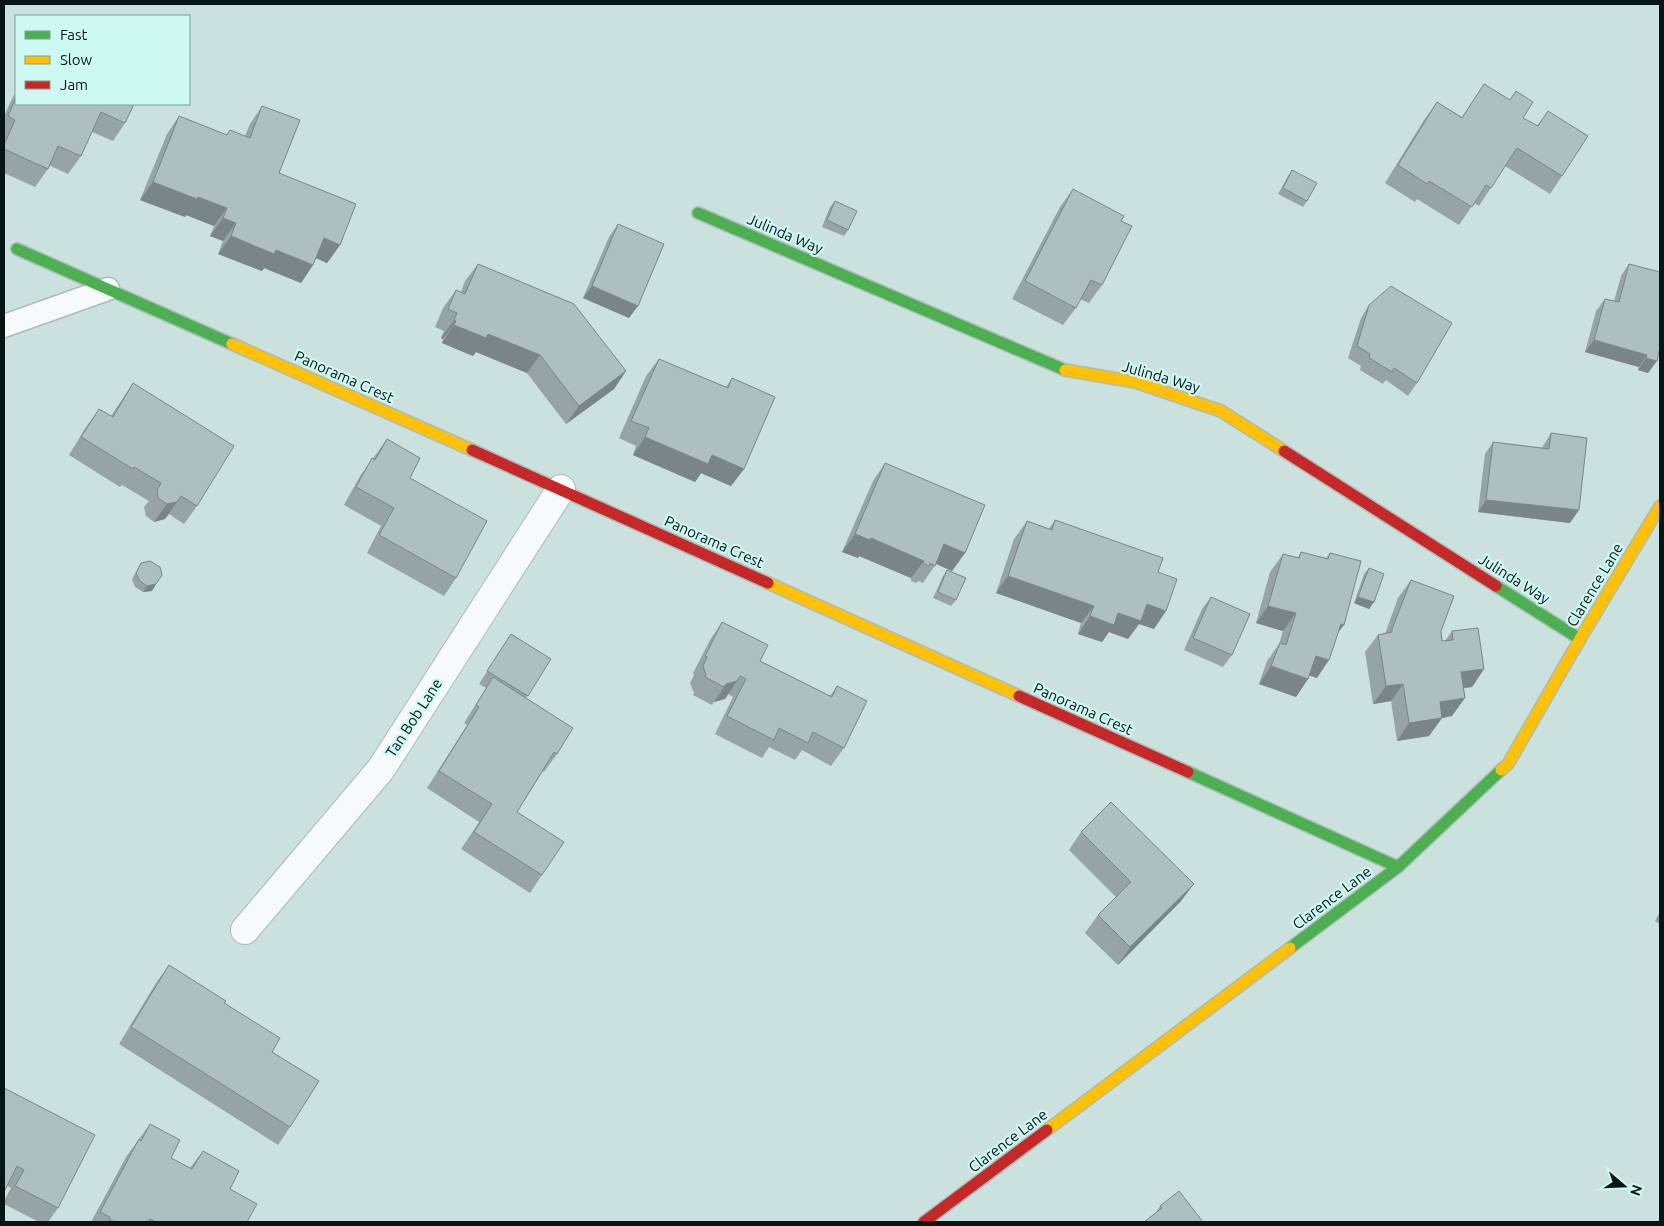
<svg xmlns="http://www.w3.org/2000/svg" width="1664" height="1226" font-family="Ubuntu,sans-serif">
  <rect width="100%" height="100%" fill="#cbe1de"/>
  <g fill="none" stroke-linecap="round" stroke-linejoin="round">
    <defs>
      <polyline id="lane" points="4,326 108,289"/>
      <polyline id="street" points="245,930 381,769 561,489"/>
      <g id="fast">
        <polyline points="698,213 1065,370"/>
        <polyline points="17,249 232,344"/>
        <polyline points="1496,586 1580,639"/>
        <polyline points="1188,772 1398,867"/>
        <polyline points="1290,948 1398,867 1501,770"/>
      </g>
      <g id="slow">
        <polyline points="232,344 472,450"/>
        <polyline points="1065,370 1135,382 1221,411 1284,451"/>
        <polyline points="768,583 1019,696"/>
        <polyline points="1501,770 1508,764 1580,639 1660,506"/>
        <polyline points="1047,1130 1290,948"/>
      </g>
      <g id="jam">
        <polyline points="472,450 768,583"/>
        <polyline points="1284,451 1496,586"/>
        <polyline points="1019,696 1188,772"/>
        <polyline points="924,1222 1047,1130"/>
      </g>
    </defs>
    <!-- lane casing -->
    <use href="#lane" stroke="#aabcba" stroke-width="25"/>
    <!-- street casing -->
    <use href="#street" stroke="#aabcba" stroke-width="30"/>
    <!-- fast casing -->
    <use href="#fast" stroke="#aabcba" stroke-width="14"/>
    <!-- slow casing -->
    <use href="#slow" stroke="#aabcba" stroke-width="14"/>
    <!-- jam casing -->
    <use href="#jam" stroke="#aabcba" stroke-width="14"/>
    <!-- lane -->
    <use href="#lane" stroke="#f7fafa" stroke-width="22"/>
    <!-- street -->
    <use href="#street" stroke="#f7fafa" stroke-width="28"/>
    <!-- fast -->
    <use href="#fast" stroke="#4caf50" stroke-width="11"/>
    <!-- slow -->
    <use href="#slow" stroke="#ffc107" stroke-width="11"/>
    <!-- jam -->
    <use href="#jam" stroke="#c62828" stroke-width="11"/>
  </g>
  <!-- wall -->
  <g fill="#96a5a3">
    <polygon points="1484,84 1510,100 1516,91 1523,118 1537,126 1548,111 1562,176 1550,194 1505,166 1479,206 1474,203 1459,225 1417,199 1415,202 1385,183 1424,120 1437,102 1462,117"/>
    <polygon points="16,92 16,104 134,104 125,123 113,141 92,132 81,156 68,174 49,165 48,169 35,187 4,173 4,116 12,99"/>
    <polygon points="262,106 279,173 340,245 327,263 316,258 313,265 301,283 264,268 262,271 218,254 223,241 210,236 214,226 186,215 185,217 140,200 167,134 179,116 226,135 230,130 245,136 250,124"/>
    <polygon points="1292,170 1307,201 1303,207 1278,194 1288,176"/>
    <polygon points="1073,189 1121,221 1102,285 1089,303 1080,299 1076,308 1063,325 1012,299 1060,207"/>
    <polygon points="835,201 848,230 844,236 822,227 830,207"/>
    <polygon points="618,224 629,318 583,298 609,237"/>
    <polygon points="478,264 626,371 614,389 566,424 527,373 476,352 473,356 442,343 443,339 441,338 444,331 435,327 443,308 456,290 461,292 465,281"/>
    <polygon points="1629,264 1660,350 1648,373 1638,370 1639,367 1585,352 1596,311 1605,299 1614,301 1621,276"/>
    <polygon points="1369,305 1417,383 1408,396 1386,380 1383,384 1360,370 1361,366 1348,358 1361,318"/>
    <polygon points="659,359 726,387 732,378 744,469 731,486 701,473 695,482 633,455 636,446 619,438 646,376"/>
    <polygon points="133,383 197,506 184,524 169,514 165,519 154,522 146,516 144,507 149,501 122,485 120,487 69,455 86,427 99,409 111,416"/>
    <polygon points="1551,433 1570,523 1478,512 1485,454 1493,442 1542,448 1543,446"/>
    <polygon points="387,439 410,478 456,578 444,596 367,553 381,526 344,505 360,476"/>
    <polygon points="885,463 965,553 952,571 936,564 923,583 918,581 916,583 911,581 911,578 859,556 858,558 842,552 873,481"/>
    <polygon points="1055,520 1158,572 1154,629 1139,624 1128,639 1109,632 1102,642 1078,634 1081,623 996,593 1014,539 1027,521 1049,529"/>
    <polygon points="1301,552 1326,558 1330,553 1338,633 1317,678 1309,675 1308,679 1296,697 1259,684 1267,661 1279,644 1283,631 1256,623 1270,572 1283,554 1298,558"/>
    <polygon points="141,563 156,584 152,591 143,592 135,587 132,579"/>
    <polygon points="1369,568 1374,602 1369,609 1354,603 1364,574"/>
    <polygon points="947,570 956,600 951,606 933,598 943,576"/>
    <polygon points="1411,580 1441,631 1442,641 1445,641 1452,631 1484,669 1472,687 1463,688 1452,716 1442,718 1429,736 1397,741 1391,701 1373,704 1365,652 1378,635 1385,634 1398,598"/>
    <polygon points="1211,597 1232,655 1223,667 1184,650 1202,609"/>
    <polygon points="722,622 760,661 830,696 837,686 844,748 831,766 802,750 795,760 769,747 762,758 715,734 733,697 728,694 725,699 714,702 712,705 693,695 694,693 690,683 694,675 693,673 710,640"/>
    <polygon points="511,634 551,659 526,698 557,754 544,772 543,771 517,812 542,875 530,893 461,849 479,822 427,788 467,725 464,723 486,688 479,684"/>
    <polygon points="1081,832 1181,901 1118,965 1085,933 1098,915 1116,897 1069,850"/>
    <polygon points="1660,912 1660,924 1655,921"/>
    <polygon points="169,965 224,1004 272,1052 290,1127 278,1145 119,1044 156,983"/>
    <polygon points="4,1088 58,1208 48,1222 39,1222 4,1204 4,1201 11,1188 7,1186"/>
    <polygon points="150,1124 171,1158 190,1168 203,1151 230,1189 247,1222 91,1222 126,1157"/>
    <polygon points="1160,1206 1203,1222 1155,1214"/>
  </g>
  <!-- shaded-wall -->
  <g fill="#7a8685">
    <polygon points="153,182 198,197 227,208 214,226 186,215 185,217 140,200"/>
    <polygon points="223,218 236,223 223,241 210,236"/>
    <polygon points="231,236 276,250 313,265 301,283 264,268 262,271 218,254"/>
    <polygon points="324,238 340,245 327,263 311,256"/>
    <polygon points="592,286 638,306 629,318 583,298"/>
    <polygon points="454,320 456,321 443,339 441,338"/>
    <polygon points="454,325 488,334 540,355 527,373 476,352 473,356 442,343"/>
    <polygon points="1594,340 1647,355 1639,367 1585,352"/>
    <polygon points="1646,358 1657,361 1648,373 1638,370"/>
    <polygon points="626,371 614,389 566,424 579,406"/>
    <polygon points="645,437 712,455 744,469 731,486 701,473 695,482 633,455"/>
    <polygon points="1486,500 1579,510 1570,523 1478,512"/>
    <polygon points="177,502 165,519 154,522 167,504"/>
    <polygon points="855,534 871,538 924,561 911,578 859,556 858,558 842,552"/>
    <polygon points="944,544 965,553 952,571 932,562"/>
    <polygon points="1008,576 1094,606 1081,623 996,593"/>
    <polygon points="156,584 152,591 143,592 147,586"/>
    <polygon points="1358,597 1374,602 1369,609 1354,603"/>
    <polygon points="1147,604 1166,611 1154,629 1139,624 1128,639 1109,632 1102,642 1078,634 1090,616 1118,613"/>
    <polygon points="1268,606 1296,613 1283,631 1256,623"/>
    <polygon points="1341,624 1344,625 1331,642"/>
    <polygon points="1316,656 1329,660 1317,678 1304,674"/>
    <polygon points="1271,666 1308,679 1296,697 1259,684"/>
    <polygon points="1484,669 1472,687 1448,690 1461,672"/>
    <polygon points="737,681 725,699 714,702 726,684"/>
    <polygon points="1403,684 1391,701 1373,704 1386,686"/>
    <polygon points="1465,698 1452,716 1442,718 1429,736 1397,741 1409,723 1440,702"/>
    <polygon points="1194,884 1181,901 1118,965 1130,947"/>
  </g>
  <!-- building -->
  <g fill="#aec0be" stroke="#7a8685">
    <polygon points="1484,84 1510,100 1516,91 1533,102 1523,118 1538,126 1548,111 1588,136 1562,176 1517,148 1491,188 1486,185 1472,207 1429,181 1427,184 1398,165 1437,102 1462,118"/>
    <polygon points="16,98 16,104 134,104 125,123 101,112 81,156 58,146 48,169 4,149 4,145 15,120 8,116"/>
    <polygon points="262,106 300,120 279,173 356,204 340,245 324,238 313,265 276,250 274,254 231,236 236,223 223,218 227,208 198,197 197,199 153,182 179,116 227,135 230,130 250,138"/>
    <polygon points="1292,170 1317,183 1307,201 1283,188"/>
    <polygon points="1073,189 1124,216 1121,221 1132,226 1102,285 1091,280 1076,308 1025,281"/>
    <polygon points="835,201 857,211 848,230 827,220"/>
    <polygon points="618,224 664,244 638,306 592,286"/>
    <polygon points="478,264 574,304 626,371 579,406 540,355 488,334 486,338 454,325 456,321 454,320 457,313 448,309 456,290 465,294"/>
    <polygon points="1629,264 1660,272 1660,347 1657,361 1646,358 1647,355 1594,340 1605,299 1619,302"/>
    <polygon points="1391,286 1452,323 1417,383 1394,368 1392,372 1369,358 1370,354 1357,346 1369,305"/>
    <polygon points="659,359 728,388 732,378 775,397 744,469 712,455 708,464 645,437 649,428 631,421"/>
    <polygon points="133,383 234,446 197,506 181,496 177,502 167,504 158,498 157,490 161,483 134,467 133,469 81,437 99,409 113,417"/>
    <polygon points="1551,433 1587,438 1579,510 1486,500 1493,442 1549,449"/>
    <polygon points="387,439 420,458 410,478 487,521 456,578 379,535 394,508 356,487 372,458 375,460"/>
    <polygon points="885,463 985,505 965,553 944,544 935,566 930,563 929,566 923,563 924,561 871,538 870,540 855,534"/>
    <polygon points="1055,520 1163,558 1158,572 1177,579 1166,611 1147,604 1141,621 1118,613 1114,625 1090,616 1094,606 1008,576 1027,521 1052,530"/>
    <polygon points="1301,552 1328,559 1330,553 1361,561 1344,625 1341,624 1329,660 1316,656 1308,679 1271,666 1280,643 1286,645 1296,613 1268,606 1283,554 1299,558"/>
    <polygon points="150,561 160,567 162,575 156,584 147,586 140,581 136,573 141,563"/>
    <polygon points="1369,568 1384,574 1374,602 1358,597"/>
    <polygon points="947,570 966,578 956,600 938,592"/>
    <polygon points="1411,580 1454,596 1441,631 1442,641 1453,640 1452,631 1478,628 1484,669 1461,672 1465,698 1440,702 1442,718 1409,723 1403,684 1386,686 1378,635 1392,632 1392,629"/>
    <polygon points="1211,597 1250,614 1232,655 1193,638"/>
    <polygon points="722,622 768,645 760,661 832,697 837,686 867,701 844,748 813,732 808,743 779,728 774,740 727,716 746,679 740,676 737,681 726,684 724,687 705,677 706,675 703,666 707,657 705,656"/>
    <polygon points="511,634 551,659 528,696 487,671"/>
    <polygon points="493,677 573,728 557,754 554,752 517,812 564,842 542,875 474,832 492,804 439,771 479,707 476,705"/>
    <polygon points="1111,802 1194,884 1130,947 1098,915 1131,882 1081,832"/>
    <polygon points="169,965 226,1001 224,1003 280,1038 272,1052 319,1081 290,1127 131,1027"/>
    <polygon points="4,1088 95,1135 58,1208 15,1186 24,1170 17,1166 4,1192"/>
    <polygon points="150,1124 180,1140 171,1158 192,1169 203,1151 239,1171 230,1189 257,1204 247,1222 156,1222 150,1219 148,1222 115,1222 109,1219 110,1217 100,1212 139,1139 141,1141"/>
    <polygon points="1179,1191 1203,1222 1144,1222 1162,1208 1160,1206"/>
  </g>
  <g text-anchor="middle" stroke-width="4.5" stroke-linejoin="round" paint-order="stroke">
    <!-- street labels -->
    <g font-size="15" fill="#071615" stroke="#cef8f2">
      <text transform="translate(785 234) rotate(23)" y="5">Julinda Way</text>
      <text transform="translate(344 377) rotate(24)" y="5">Panorama Crest</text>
      <text transform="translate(1161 377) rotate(16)" y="5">Julinda Way</text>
      <text transform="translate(714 542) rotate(24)" y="5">Panorama Crest</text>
      <text transform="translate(1514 579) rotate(32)" y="5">Julinda Way</text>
      <text transform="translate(1595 585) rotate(-59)" y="5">Clarence Lane</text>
      <text transform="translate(1083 709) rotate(24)" y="5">Panorama Crest</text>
      <text transform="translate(414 718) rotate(-57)" y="5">Tan Bob Lane</text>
      <text transform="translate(1332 898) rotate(-37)" y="5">Clarence Lane</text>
      <text transform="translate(1008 1141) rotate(-37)" y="5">Clarence Lane</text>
    </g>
  </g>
  <!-- border -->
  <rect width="1664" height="1226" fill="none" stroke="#071615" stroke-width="10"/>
  <!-- legend -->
  <rect x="15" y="15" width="175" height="90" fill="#cef8f2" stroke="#7e9e9a"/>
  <rect x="25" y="31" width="25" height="8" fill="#4caf50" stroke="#7e9e9a"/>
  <text x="60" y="40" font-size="15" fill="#071615">Fast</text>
  <rect x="25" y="56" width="25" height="8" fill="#ffc107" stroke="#7e9e9a"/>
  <text x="60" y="65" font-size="15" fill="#071615">Slow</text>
  <rect x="25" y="81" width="25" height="8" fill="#c62828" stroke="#7e9e9a"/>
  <text x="60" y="90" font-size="15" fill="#071615">Jam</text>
  <!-- north arrow -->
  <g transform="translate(1624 1186) rotate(109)" stroke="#cef8f2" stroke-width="4" paint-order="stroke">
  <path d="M0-4L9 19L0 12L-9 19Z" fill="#071615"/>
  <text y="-8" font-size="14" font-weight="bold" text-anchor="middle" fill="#071615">N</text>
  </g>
</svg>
